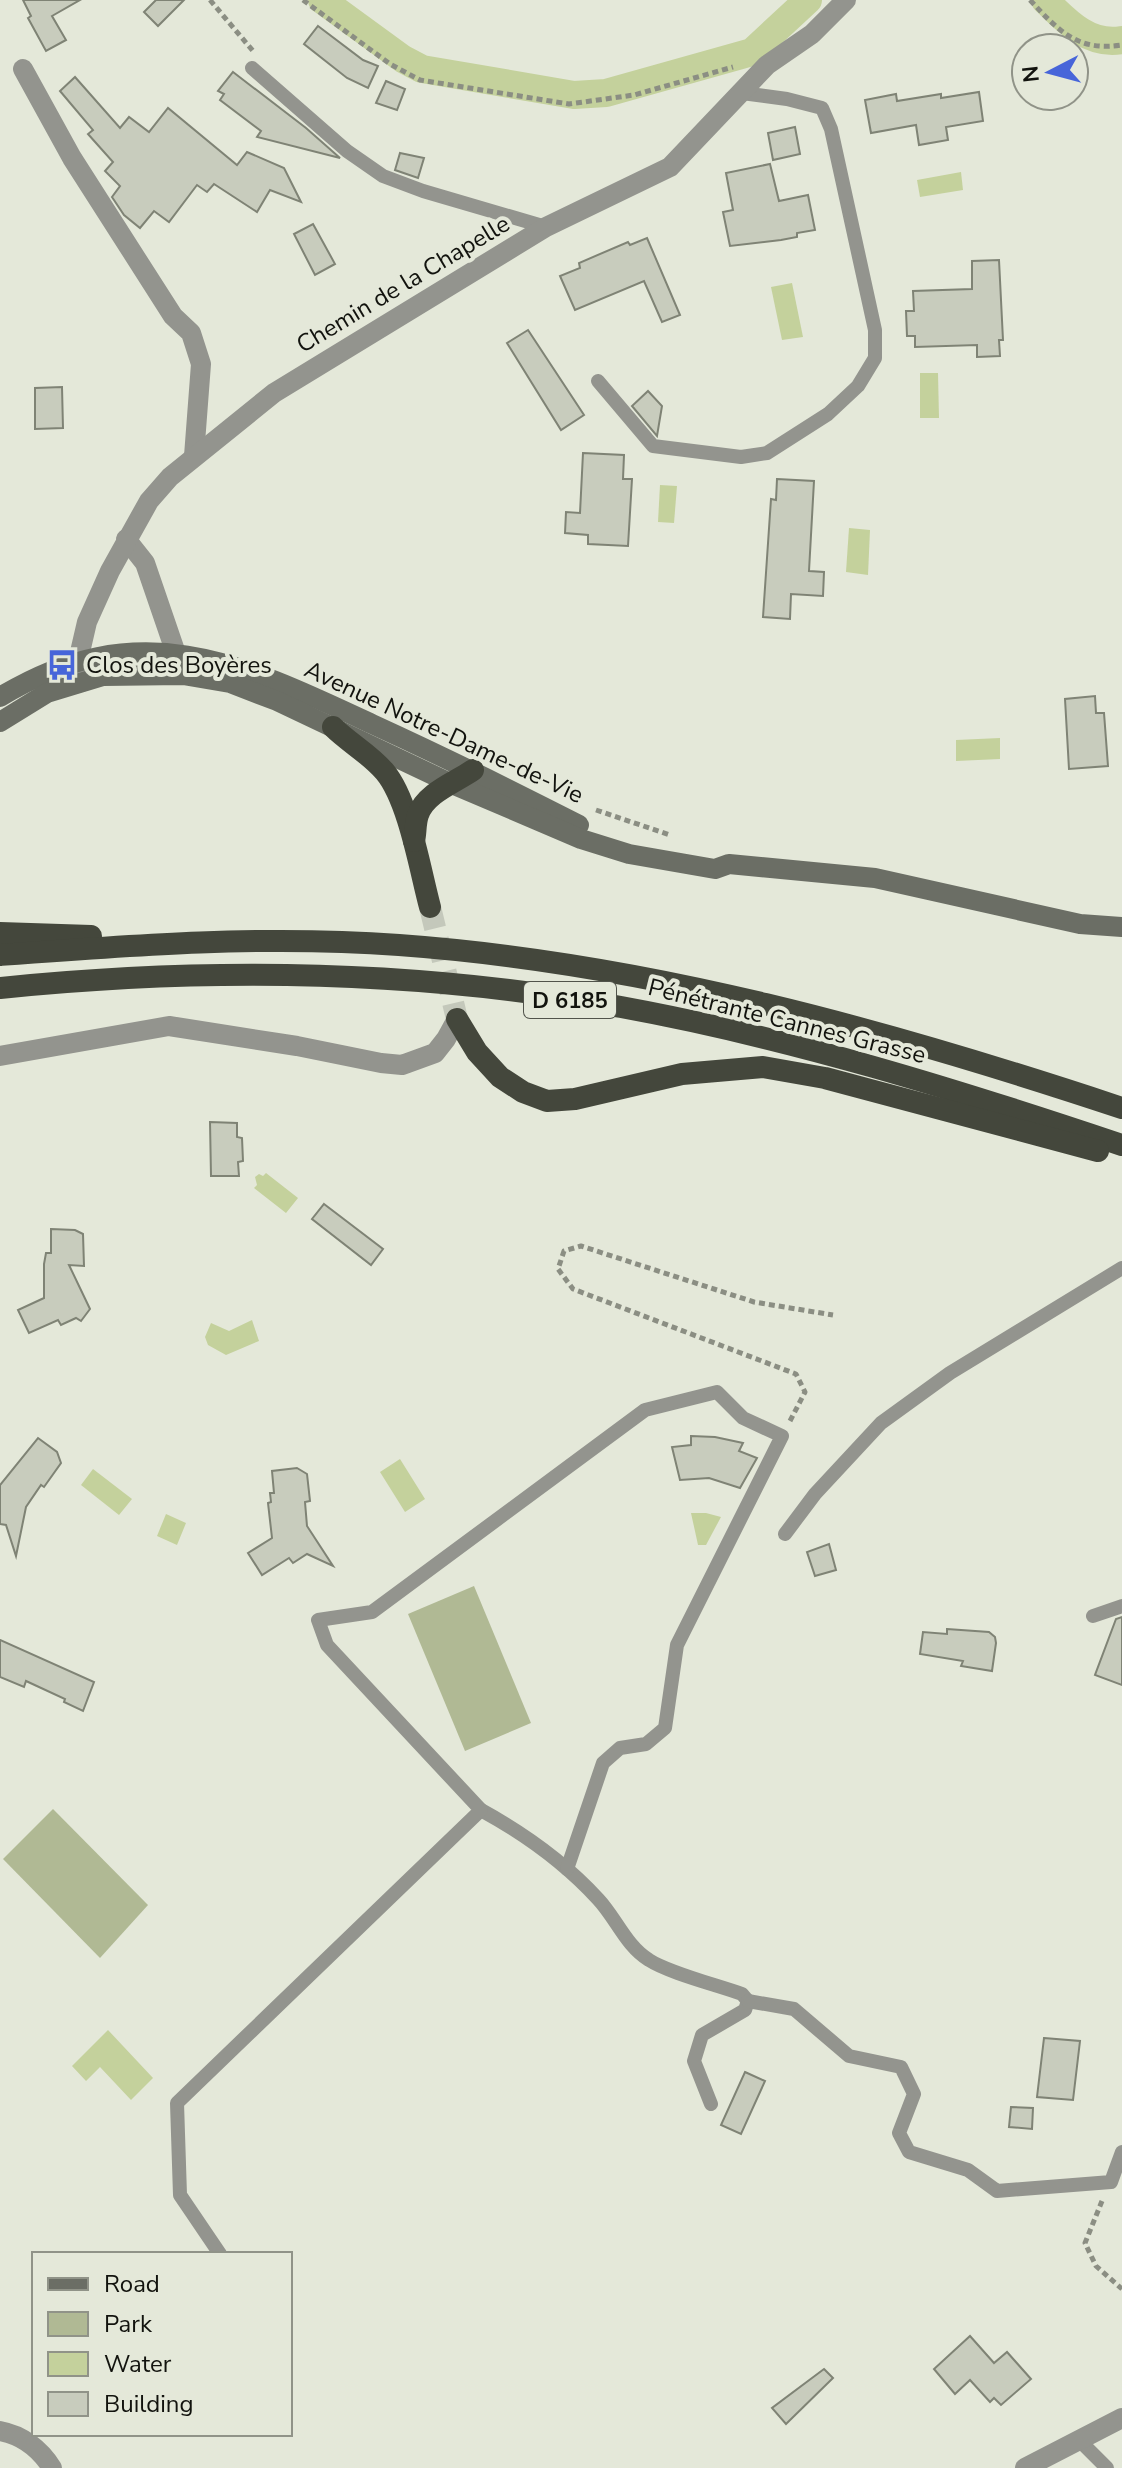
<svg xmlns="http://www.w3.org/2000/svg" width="1122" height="2468" font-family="'Nunito Sans',sans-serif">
  <rect width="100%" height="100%" fill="#e4e8d9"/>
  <!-- green -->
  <g fill="#b0b994">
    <polygon points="474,1586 531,1723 465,1751 408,1614"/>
    <polygon points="53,1809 148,1905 100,1958 3,1859"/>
  </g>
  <!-- water -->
  <g fill="#c4d19c">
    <polygon points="961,172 963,190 920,197 917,180"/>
    <polygon points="792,283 803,337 782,340 771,287"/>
    <polygon points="920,373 938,373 939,418 920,418"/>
    <polygon points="660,485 677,486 674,523 658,522"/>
    <polygon points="849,528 870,530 868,575 846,572"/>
    <polygon points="1000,738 1000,759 956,761 956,740"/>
    <polygon points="266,1173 298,1198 286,1213 254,1188 257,1185 255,1177 259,1174 263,1176"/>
    <polygon points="252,1320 259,1341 226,1355 208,1345 205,1337 211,1323 229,1331"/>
    <polygon points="400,1459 425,1499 405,1512 380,1472"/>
    <polygon points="93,1469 132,1499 119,1515 81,1485"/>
    <polygon points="691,1513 706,1513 721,1517 706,1545 698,1545"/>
    <polygon points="166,1514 186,1523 177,1545 157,1536"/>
    <polygon points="108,2030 153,2078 131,2100 100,2067 86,2081 72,2066"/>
  </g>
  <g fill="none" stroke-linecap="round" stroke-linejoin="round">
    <!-- canal -->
    <g stroke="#c4d19c" stroke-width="28">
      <polyline points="322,0 403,59 422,69 574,95 606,93 752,52 808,0"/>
      <path d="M 1045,0 C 1066,21 1089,46 1122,40"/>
    </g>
  </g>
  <!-- building -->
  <g fill="#c8ccbd" stroke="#7f8375" stroke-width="2">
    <polygon points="23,0 80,0 52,16 66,40 46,51 28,18 31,16"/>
    <polygon points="156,0 184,0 158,26 144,12"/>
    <polygon points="318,26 363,60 378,66 368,88 347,78 304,44"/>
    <polygon points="233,72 306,128 340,158 257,137 261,131 220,100 224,94 218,91"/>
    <polygon points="75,77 120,128 129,117 149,132 168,108 237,165 247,152 284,168 301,202 270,190 257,212 214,184 207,192 197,185 169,222 154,211 140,228 124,215 112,197 120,186 105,171 113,162 88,134 93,130 60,91"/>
    <polygon points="386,81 405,89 397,110 376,103"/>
    <polygon points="979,92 983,121 946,127 948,140 919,145 916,125 871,133 865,100 896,94 897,101 941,94 941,98"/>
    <polygon points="795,127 800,154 773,160 768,133"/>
    <polygon points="400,153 424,158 418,178 395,170"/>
    <polygon points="770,164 779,201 808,195 815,230 797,233 797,237 781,240 730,246 723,212 733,210 726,173"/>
    <polygon points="313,224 335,264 315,275 294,234"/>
    <polygon points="647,238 680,315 662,322 644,281 575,310 560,276 580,268 579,263 628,242 630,245"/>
    <polygon points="999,260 1003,340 999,340 1000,356 977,357 977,345 915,347 915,336 907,336 906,311 914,311 913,291 972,289 972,261"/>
    <polygon points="528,330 584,415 561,430 507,343"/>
    <polygon points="62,387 63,428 35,429 35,388"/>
    <polygon points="648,391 662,406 657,436 632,406"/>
    <polygon points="583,453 624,455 623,479 632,479 628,546 588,544 588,535 565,533 566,512 580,513"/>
    <polygon points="777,479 814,481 809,571 824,572 823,596 791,594 790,619 763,617 771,499 776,500"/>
    <polygon points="1095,696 1096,713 1104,713 1108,766 1069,769 1065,699"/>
    <polygon points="210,1122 237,1123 237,1137 242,1138 243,1161 238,1162 239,1176 211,1176"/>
    <polygon points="324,1204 383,1249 371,1265 312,1219"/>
    <polygon points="51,1229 75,1230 83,1234 84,1266 69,1265 90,1309 81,1321 76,1318 61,1325 58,1320 29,1333 18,1310 44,1298 44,1264 46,1253 51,1253"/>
    <polygon points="691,1436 715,1437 743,1443 739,1451 757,1458 740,1488 709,1478 680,1480 672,1447 691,1445"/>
    <polygon points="38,1438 57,1452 61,1463 44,1487 41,1485 26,1507 16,1556 6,1525 0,1524 0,1485"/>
    <polygon points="297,1468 307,1474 310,1501 305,1502 307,1526 333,1566 307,1554 293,1563 289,1558 262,1575 248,1553 272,1538 268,1503 271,1502 270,1493 274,1493 272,1471"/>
    <polygon points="829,1544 836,1570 815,1576 807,1552"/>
    <polygon points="1122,1617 1122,1685 1095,1675 1116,1619"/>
    <polygon points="947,1629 989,1632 995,1637 996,1643 992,1671 961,1666 963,1661 920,1654 923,1632 947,1634"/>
    <polygon points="0,1640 94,1682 83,1711 64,1702 65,1699 26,1681 24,1687 0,1677"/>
    <polygon points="1044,2038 1080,2041 1073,2100 1037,2097"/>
    <polygon points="745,2072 765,2081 741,2134 721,2125"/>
    <polygon points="1011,2107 1033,2108 1032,2129 1009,2127"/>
    <polygon points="970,2336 994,2363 1007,2352 1031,2379 1001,2405 994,2398 990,2402 970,2380 955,2394 934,2369"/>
    <polygon points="824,2369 833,2378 786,2424 772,2408"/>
  </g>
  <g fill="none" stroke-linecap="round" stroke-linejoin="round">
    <!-- trunk-tunnel -->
    <polyline stroke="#c4c8bb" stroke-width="22" stroke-dasharray="22 11" stroke-linecap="butt" points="430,907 457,1019"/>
    <!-- path -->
    <g stroke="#8b8e83" stroke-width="5" stroke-dasharray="6 4" stroke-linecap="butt">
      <polyline points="210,0 253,51"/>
      <polyline points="303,0 390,64 420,80 569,104 634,95 733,67"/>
      <path d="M 1030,0 C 1058,30 1077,52 1122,45"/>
      <polyline points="596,810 670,835"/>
      <polyline points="790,1421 805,1392 796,1374 573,1289 558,1269 564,1251 581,1246 754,1302 833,1315"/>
      <polyline points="1102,2201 1085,2243 1096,2266 1122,2289"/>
    </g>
    <!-- service -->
    <g stroke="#93948e" stroke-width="14">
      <polyline points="252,68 347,151 383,176 423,191 546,227"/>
      <polyline points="598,381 653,446 741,457 767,453 828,414 858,386 875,358 875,330 831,129 822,108 787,99 742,93"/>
      <polyline points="785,1534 815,1494 881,1423 950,1373 1122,1268"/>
      <polyline points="1093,1616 1122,1606"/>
      <path d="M 481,1810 C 523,1833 565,1863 598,1899 C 616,1918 626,1946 649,1960 C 669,1973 717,1985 742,1994 L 748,2001 L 745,2010 L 702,2035 L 694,2061 L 711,2104"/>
      <polyline points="748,2001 794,2009 849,2056 901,2067 914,2094 899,2133 909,2152 968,2170 997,2191 1111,2182 1122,2152"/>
      <polyline points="220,2254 180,2195 177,2103 481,1810 327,1645 318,1620 372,1612 645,1410 717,1392 743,1418 782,1436 677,1645 665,1728 646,1744 620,1748 603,1763 567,1869"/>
      <polyline points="1080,2441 1107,2468"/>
    </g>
    <!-- minor -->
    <g stroke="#93948e" stroke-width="20">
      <polyline points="23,69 72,158 173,316 191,333 201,364 194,456"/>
      <polyline points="126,539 145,563 182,671"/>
      <polyline points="74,678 87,622 110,571 149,501 170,477 274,393 546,227 670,167 767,65 812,34 846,0"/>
      <polyline points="0,1056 169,1026 297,1046 381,1063 402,1065 435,1053 446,1039 457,1019"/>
      <polyline points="1025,2468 1122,2418"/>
    </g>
    <!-- tertiary -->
    <path stroke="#93948e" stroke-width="20" d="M 0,2431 C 22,2435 40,2449 52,2468"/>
    <!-- secondary -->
    <g stroke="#6b6e65" stroke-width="20">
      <path d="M 0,697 C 138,613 240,662 372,724 C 442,756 511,790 579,825"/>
      <polyline points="0,722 47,693 103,676 183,675 230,683 277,701 452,784 581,839 629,854 715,869 729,864 875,878 1080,924 1122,927"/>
    </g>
    <!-- trunk -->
    <g stroke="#44473c" stroke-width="22">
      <path d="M 333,727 C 349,743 370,754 385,772 C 409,801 420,870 430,907"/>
      <path d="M 414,841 C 416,833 415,823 418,815 C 425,793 456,782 473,770"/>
      <polyline points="0,933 91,936"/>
      <path d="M 0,955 C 133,945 265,935 399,945 C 647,963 887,1030 1122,1108"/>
      <path d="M 0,988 C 205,967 418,970 621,1007 C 791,1038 958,1090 1122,1145"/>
      <polyline points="457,1019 477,1052 500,1077 523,1092 547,1101 575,1099 682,1074 763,1067 825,1078 1098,1151"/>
    </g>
  </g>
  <!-- icons -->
  <defs>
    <symbol id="bus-bare" viewBox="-9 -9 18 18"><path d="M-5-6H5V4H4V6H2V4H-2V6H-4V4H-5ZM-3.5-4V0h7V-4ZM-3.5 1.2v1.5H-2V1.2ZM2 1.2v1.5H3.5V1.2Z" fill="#4765d9" stroke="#e4e8d9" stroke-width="2.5" paint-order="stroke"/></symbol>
  </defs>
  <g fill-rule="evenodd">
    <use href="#bus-bare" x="40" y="643" width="44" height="44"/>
  </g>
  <g text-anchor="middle" stroke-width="8" stroke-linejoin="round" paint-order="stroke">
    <!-- shield labels -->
    <rect fill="#e4e8d9" stroke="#51534b" stroke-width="2" x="524" y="982" width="92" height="36" rx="6"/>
    <g font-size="22" font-weight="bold" fill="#12130e">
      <text x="570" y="1008">D 6185</text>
    </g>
    <!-- street labels -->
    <g font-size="24" fill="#12130e" stroke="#e4e8d9">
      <text transform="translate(403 284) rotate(-31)" y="8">Chemin de la Chapelle</text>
      <text transform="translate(444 732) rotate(25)" y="8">Avenue Notre-Dame-de-Vie</text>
      <text transform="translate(787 1021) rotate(14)" y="8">Pénétrante Cannes Grasse</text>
    </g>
    <!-- poi labels -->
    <g font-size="24" fill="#12130e" stroke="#e4e8d9" text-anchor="start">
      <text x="86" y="673">Clos des Boyères</text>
    </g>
  </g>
  <!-- legend -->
  <rect x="32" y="2252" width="260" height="184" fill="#e4e8d9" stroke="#909388" stroke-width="2"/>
  <rect x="48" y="2278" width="40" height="12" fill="#6b6e65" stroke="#909388" stroke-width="2"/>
  <text x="104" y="2292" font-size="24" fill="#12130e">Road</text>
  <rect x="48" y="2312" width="40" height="24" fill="#b0b994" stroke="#909388" stroke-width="2"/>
  <text x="104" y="2332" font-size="24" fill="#12130e">Park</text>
  <rect x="48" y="2352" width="40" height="24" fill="#c4d19c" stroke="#909388" stroke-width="2"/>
  <text x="104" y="2372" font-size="24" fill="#12130e">Water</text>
  <rect x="48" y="2392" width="40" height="24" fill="#c8ccbd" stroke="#909388" stroke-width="2"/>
  <text x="104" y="2412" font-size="24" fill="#12130e">Building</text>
  <!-- north arrow -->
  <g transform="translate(1050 72) rotate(264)"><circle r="38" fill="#e4e8d9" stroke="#909388" stroke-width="2"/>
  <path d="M0-6L14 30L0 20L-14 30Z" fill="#4765d9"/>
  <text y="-12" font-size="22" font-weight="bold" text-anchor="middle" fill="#12130e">N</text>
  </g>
</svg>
